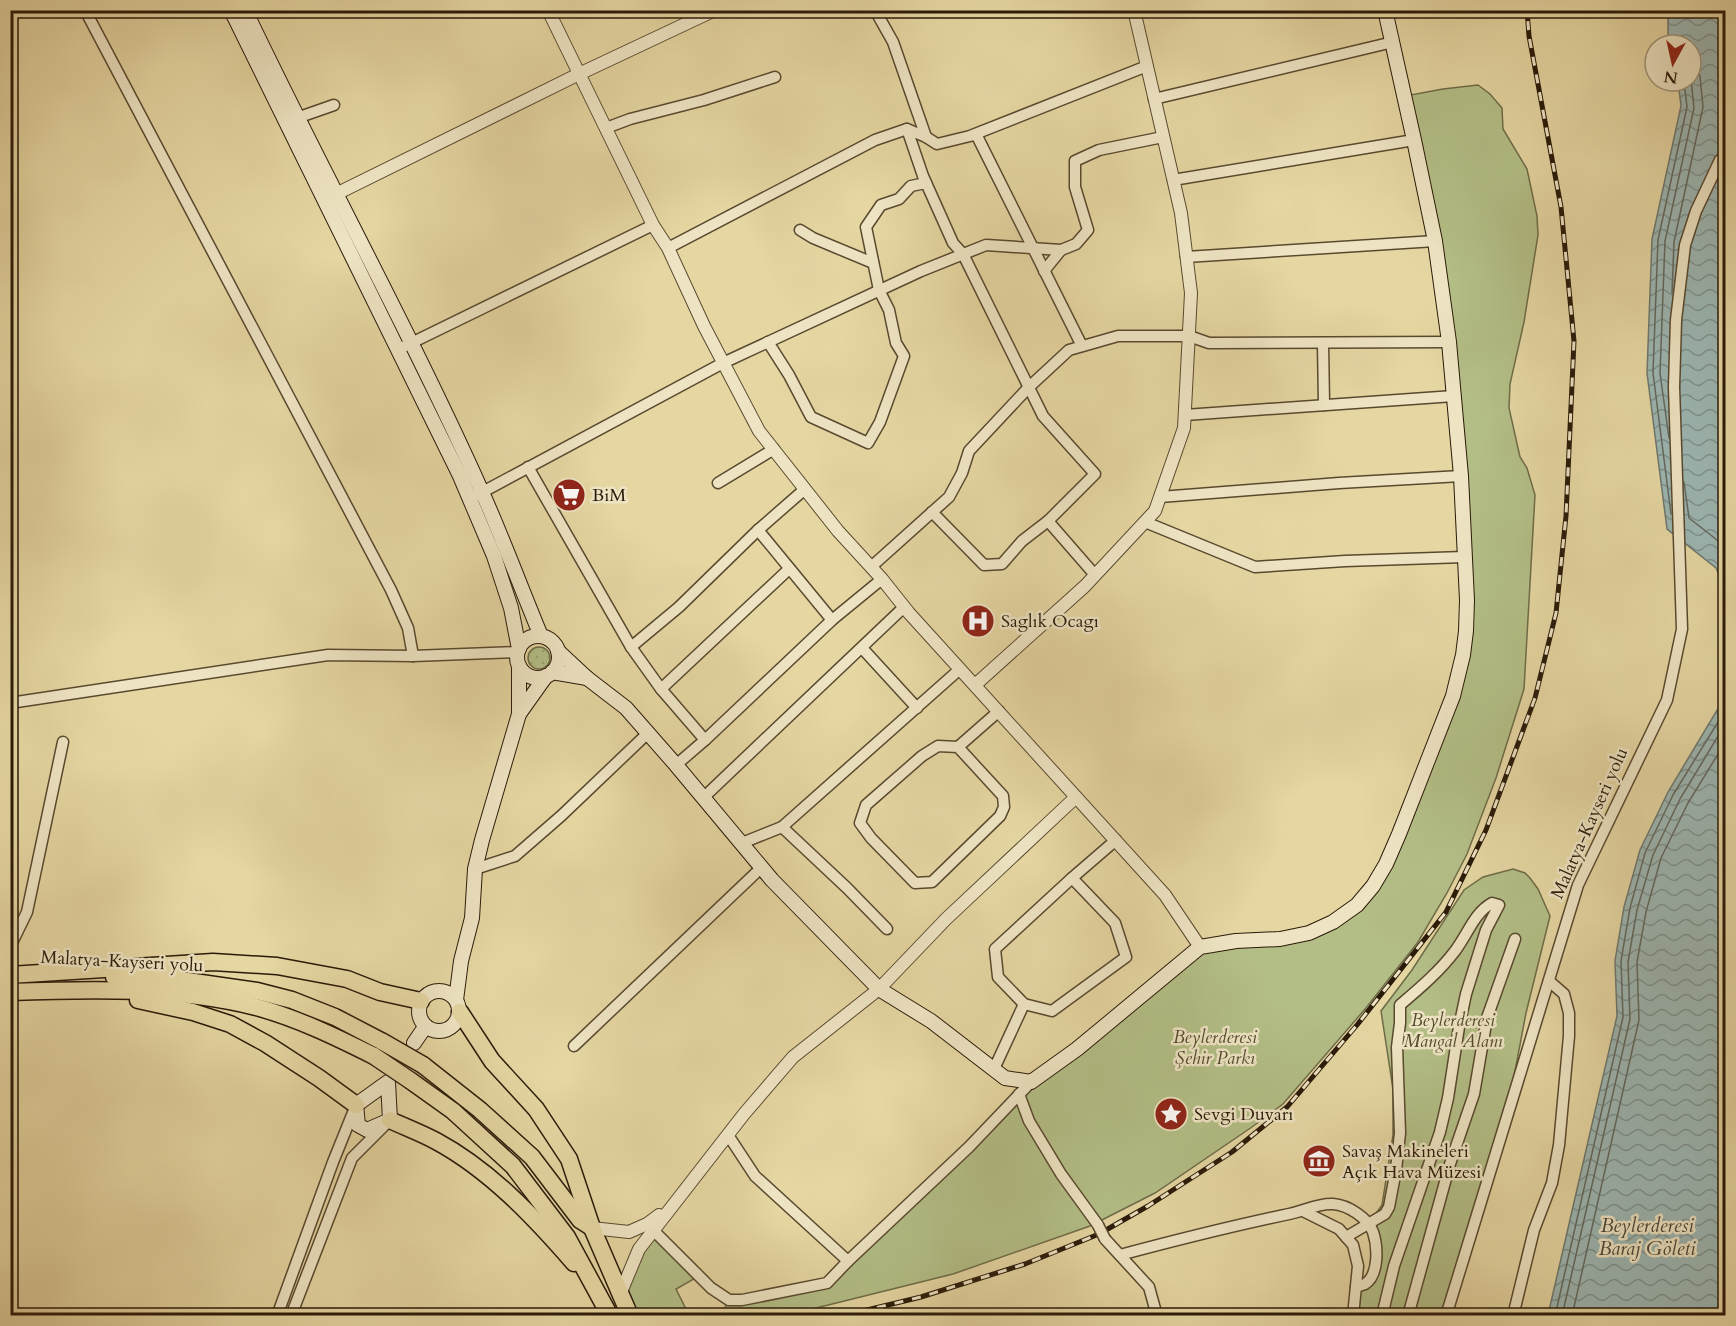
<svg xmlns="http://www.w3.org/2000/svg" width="1736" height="1326" font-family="Cardo,serif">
  <defs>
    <pattern id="grass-dots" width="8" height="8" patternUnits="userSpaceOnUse" patternTransform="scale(1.5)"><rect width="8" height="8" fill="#b3be86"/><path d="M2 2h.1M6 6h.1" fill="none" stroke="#9aa372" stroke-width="1.8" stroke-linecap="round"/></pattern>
    <pattern id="water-waves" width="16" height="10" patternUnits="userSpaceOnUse" patternTransform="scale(1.5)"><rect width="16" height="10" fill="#9cb6b2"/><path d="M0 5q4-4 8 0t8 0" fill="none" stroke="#7f938f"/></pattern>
  </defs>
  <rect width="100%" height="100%" fill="#e5d6a2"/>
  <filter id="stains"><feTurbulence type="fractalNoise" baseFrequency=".00333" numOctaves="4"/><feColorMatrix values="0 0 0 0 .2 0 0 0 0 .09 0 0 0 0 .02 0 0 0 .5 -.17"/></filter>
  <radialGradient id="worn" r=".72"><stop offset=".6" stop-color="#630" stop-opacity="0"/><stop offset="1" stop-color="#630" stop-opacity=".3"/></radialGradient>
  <!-- grass -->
  <circle fill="url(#grass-dots)" stroke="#6e6c48" stroke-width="1.5" cx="539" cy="658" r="11"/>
  <!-- green -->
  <g fill="#b3be86" stroke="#6e6c48" stroke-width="1.5">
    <polygon points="1478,85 1490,94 1502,108 1503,129 1527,169 1537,216 1538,235 1524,322 1510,384 1509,408 1520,457 1527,468 1535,495 1524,689 1496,778 1467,854 1447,893 1418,942 1366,1008 1283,1104 1252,1127 1155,1193 1090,1226 953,1274 796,1313 783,1315 711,1316 722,1313 729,1300 827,1283 1031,1082 1200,947 1309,933 1373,886 1463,655 1451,360 1405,96 1443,89"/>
    <polygon points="1513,869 1525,873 1530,878 1538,889 1550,916 1526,1013 1505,1124 1446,1315 1353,1316 1356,1287 1366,1283 1376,1255 1368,1225 1382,1205 1393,1135 1393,1089 1381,1011 1412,970 1464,890 1483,877"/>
    <polygon points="653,1231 699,1276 676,1289 689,1315 630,1315 621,1292"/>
  </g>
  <!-- water -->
  <g fill="url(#water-waves)" stroke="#6e786e" stroke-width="1.5">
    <polygon points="1668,11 1725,11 1725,589 1716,568 1667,529 1647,373 1652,239 1681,106 1678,81 1691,81 1691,45 1670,45 1668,34"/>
    <polygon points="1725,697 1725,1315 1548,1315 1617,1016 1615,961 1624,907 1640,850 1668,792"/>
  </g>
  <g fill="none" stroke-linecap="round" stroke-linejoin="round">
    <!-- shore -->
    <g stroke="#63685e" stroke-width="1.5">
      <polyline points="1672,293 1674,242 1703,107 1700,76 1697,70 1691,63"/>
      <polyline points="1669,438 1660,373 1665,241 1694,108 1691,79"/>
      <polyline points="1684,482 1689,518 1726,547"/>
      <polyline points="1671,514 1653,373 1658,240 1687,107 1684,81"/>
      <polyline points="1555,1316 1623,1017 1621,961 1630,908 1645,853 1673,795 1726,709"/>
      <polyline points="1562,1316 1630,1019 1628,962 1637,910 1653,855 1680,799 1726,723"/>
      <polyline points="1572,1316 1639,1020 1637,962 1646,912 1661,858 1688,803 1726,741"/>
    </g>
    <defs>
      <g id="minor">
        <polyline points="85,10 391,590 408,628 413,656"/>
        <polyline points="875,10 893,42 926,137"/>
        <polyline points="1154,99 1393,42"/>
        <polyline points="291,120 334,105"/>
        <polyline points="606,128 630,119 704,100 775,77"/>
        <polyline points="907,129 923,176 953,243 963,254 1043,416 1095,474 1048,521 1095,575"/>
        <polyline points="976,134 1082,346"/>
        <polyline points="1173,180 1414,140"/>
        <polyline points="800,230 813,238 873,263"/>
        <polyline points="668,248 875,140 907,129 926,137 937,144 970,136 1147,66"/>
        <polyline points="1186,257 1435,241"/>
        <polyline points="1044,271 1061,250"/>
        <polyline points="768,342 789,375 811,417 868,443 880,422 904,356 896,343 889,310 879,290 866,227 881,205 899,199 911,186 926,183"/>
        <polyline points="1323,343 1324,405"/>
        <polyline points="399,349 653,225"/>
        <polyline points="1185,415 1454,396"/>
        <polyline points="528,467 631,647 661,689 705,740"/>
        <polyline points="718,483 774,449"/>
        <polyline points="477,495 723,363 921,271 986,245 1061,250 1076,244 1088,230 1075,187 1075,161 1099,150 1163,137"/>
        <polyline points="1160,497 1339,483 1461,476"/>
        <polyline points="932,512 984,565 1002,564 1022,541 1048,521"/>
        <polyline points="1145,522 1255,567 1345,561 1464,557"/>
        <polyline points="758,530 832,620"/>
        <polyline points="871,567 949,497 962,473 969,451 1028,388 1069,350 1118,336 1189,336 1209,343 1449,342"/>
        <polyline points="631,647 679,607 758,530 805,489"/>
        <polyline points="862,648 917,708"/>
        <polyline points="661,689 789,569"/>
        <polyline points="10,703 328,655 413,656 518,652"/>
        <polyline points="958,747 1003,796 1004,807 1000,816 932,882 915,883 871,838 860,823 866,805 922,756 938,746 958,747 999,711"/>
        <polyline points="676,765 705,740 832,620 882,579"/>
        <polyline points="704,797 904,607"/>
        <polyline points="782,827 847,888 887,929"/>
        <polyline points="742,843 782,827 960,669"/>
        <polyline points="475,869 515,856 561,816 648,733"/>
        <polyline points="10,947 27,912 63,742"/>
        <polyline points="1024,1004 1052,1011 1126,957 1115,923 1072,878"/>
        <polyline points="574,1046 762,867"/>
        <polyline points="994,1069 1024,1004 998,977 995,949 1072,878 1116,840"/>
        <polyline points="1019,1094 1029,1121 1061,1174 1098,1225"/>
        <polyline points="728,1135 755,1176 848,1261 969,1147 1031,1082"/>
        <polyline points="1303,1211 1339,1229 1353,1245 1358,1266 1353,1316"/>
        <polyline points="649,1226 711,1288 729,1300 742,1300 827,1283 848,1261"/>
        <path d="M 1346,1237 L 1385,1214 L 1389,1207 L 1396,1170 L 1400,1133 L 1397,1047 L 1400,1023 L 1400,1005 C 1420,988 1439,972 1455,951 C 1468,934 1474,913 1492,903 L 1499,905 L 1486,930 L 1466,994 L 1459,1027 L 1448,1098 L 1440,1132 L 1394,1266 L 1382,1316"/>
        <polyline points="1105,1239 1149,1287 1157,1316"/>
        <path d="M 1120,1255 C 1176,1240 1232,1226 1289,1214 C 1304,1211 1318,1203 1333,1204 C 1348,1205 1368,1218 1373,1232 C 1378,1247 1379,1275 1365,1284 C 1362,1285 1359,1286 1356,1287"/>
        <polyline points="277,1316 333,1162 356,1105"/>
        <polyline points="291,1316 352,1158 385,1125"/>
        <polyline points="1408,1316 1450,1164 1474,1094 1487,1018 1515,939"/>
        <polyline points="1446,1316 1578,885 1667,700 1682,629 1674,387 1676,320 1685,245 1696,211 1720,160 1726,155"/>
        <polyline points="1513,1316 1534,1230 1552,1183 1559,1145 1569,1036 1569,1013 1564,994 1549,981"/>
      </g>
      <g id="tertiary">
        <polyline points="548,10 653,225 668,248 704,326 759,431 838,531 882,579 909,613 1165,895 1200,947"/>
        <polyline points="330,197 579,74 715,10"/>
        <polyline points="975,685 1085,586 1155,511 1184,428 1191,293 1181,213 1134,10"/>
        <polyline points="592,1228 629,1232 647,1224 659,1215"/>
        <polyline points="621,1292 639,1249 744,1114 793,1057 879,989 946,919 1076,797"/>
      </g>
      <g id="secondary">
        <polyline points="231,10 460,476 494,556 511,608 519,649"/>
        <path d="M 245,10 C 322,172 409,329 482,492 C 503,539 521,588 541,636"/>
        <circle cx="538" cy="657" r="21"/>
        <polyline points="519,666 519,714 546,676"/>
        <polyline points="552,672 587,678 558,651"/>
        <polyline points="587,678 626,708 676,765 772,880 879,989 931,1021 1005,1078 1031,1082 1077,1049 1200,947 1236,941 1280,939 1309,933 1333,922 1357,905 1373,886 1386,864 1399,834 1453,696 1463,655 1466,631 1467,600 1461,476 1449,342 1435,241 1414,140 1385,10"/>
        <circle cx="439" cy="1011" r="20"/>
        <polyline points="456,1000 461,961 472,918 475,869 482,840 519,714"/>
        <polyline points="414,1043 425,1027"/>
        <polygon points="388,1082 390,1120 367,1130 358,1125 356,1105"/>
      </g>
      <g id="trunk">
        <polyline points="10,975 213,962 277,966 347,979 380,992 421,1001"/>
        <polyline points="114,977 173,979 257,991 292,1000 335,1017 383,1042"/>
        <path d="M 10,992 C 92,989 176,987 256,1007 C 297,1018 336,1037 374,1056"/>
        <polyline points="138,1000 193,1012 230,1024 265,1043 319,1078 356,1105"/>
        <polyline points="460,1012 492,1061 536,1109 569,1159 592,1228 630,1316"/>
        <polyline points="423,1065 480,1110 532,1157 580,1220 591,1227"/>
        <polyline points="411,1081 453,1111 513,1166 567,1237 610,1316"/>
        <path d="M 390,1120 C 405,1127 421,1133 436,1141 C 490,1170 535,1218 574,1263"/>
      </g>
    </defs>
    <!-- minor casing -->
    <use href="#minor" stroke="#59492f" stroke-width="13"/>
    <!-- tertiary casing -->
    <use href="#tertiary" stroke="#59492f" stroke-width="14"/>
    <!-- secondary casing -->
    <use href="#secondary" stroke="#2a1a09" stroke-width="16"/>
    <!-- trunk casing -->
    <use href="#trunk" stroke="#2a1a09" stroke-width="19"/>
    <!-- minor -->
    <use href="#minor" stroke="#eee4c3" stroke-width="10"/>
    <!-- tertiary -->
    <use href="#tertiary" stroke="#eee4c3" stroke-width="12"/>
    <!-- secondary -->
    <use href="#secondary" stroke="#eee4c3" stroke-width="14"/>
    <!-- trunk -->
    <use href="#trunk" stroke="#e5d6a2" stroke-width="16"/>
    <defs>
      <polyline id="rail" points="842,1316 921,1297 1025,1264 1099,1234 1148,1206 1232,1152 1287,1107 1357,1025 1446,912 1486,830 1535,698 1556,613 1566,516 1574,341 1561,207 1529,36 1527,10"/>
    </defs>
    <!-- rail casing -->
    <use href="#rail" stroke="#2a1a09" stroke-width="5"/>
    <!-- rail -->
    <use href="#rail" stroke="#eee4c3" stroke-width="3" stroke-dasharray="9" stroke-linecap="butt"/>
    <defs>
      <polyline id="minor-bridge" points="1098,1225 1105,1239"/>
      <g id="trunk-bridge">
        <polyline points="383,1042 423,1065"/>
        <polyline points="374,1056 411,1081"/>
      </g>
    </defs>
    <!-- minor-bridge casing -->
    <use href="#minor-bridge" stroke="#59492f" stroke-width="13" stroke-linecap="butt"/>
    <!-- trunk-bridge casing -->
    <use href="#trunk-bridge" stroke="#2a1a09" stroke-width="19" stroke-linecap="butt"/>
    <!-- minor-bridge -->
    <use href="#minor-bridge" stroke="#eee4c3" stroke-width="10"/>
    <!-- trunk-bridge -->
    <use href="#trunk-bridge" stroke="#e5d6a2" stroke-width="16"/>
  </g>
  <!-- icons -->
  <defs>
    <symbol id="supermarket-disc" viewBox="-11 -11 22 22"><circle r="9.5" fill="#8f2418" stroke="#eee4c3"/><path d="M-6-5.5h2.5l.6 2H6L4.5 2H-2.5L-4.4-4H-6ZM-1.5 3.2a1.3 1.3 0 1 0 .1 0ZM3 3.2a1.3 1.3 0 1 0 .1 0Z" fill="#fff"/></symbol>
    <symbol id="hospital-disc" viewBox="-11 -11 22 22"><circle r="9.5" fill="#8f2418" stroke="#eee4c3"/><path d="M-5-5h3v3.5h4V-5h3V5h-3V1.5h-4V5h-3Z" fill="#fff"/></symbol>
    <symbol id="sight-disc" viewBox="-11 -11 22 22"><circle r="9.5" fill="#8f2418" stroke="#eee4c3"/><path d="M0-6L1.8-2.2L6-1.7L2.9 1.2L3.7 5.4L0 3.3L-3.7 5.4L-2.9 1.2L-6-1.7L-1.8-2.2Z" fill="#fff"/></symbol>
    <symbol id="museum-disc" viewBox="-11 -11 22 22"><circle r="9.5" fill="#8f2418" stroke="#eee4c3"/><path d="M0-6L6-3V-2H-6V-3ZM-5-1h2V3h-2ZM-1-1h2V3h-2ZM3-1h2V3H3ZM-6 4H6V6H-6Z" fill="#fff"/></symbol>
  </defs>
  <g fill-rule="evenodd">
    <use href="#supermarket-disc" x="550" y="476" width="38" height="38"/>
    <use href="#hospital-disc" x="959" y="602" width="38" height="38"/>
    <use href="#sight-disc" x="1152" y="1095" width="38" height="38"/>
    <use href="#museum-disc" x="1300" y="1142" width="38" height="38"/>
  </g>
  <g text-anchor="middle" stroke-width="5" stroke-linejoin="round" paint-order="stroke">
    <!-- poi labels -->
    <g font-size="18" fill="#2a1a09" stroke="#eee4c3" text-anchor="start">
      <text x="592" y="501">BiM</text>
      <text x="1001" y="627">Saglık Ocagı</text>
      <text x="1194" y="1120">Sevgi Duvarı</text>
      <text x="1342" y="1157">Savaş Makineleri<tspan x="1342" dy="21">Açık Hava Müzesi</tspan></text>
    </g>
    <!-- street labels -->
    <g font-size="18" fill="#2a1a09" stroke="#eee4c3">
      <text transform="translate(1589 823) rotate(-66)" y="6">Malatya-Kayseri yolu</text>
      <text transform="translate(122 961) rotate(3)" y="6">Malatya-Kayseri yolu</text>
    </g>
    <!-- park labels -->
    <g font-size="18" font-style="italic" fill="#534b2e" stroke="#eee4c3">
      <text x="1453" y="1026">Beylerderesi<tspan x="1453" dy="21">Mangal Alanı</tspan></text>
      <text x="1215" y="1043">Beylerderesi<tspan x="1215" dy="21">Şehir Parkı</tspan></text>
    </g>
    <!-- water labels -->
    <g font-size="20" font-style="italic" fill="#4c493c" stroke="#eee4c3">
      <text x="1647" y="1232">Beylerderesi<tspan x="1647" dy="23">Baraj Göleti</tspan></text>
    </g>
  </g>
  <!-- margin -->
  <rect width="1736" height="1326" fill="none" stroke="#e5d6a2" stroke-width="36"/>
  <rect x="12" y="12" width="1712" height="1302" fill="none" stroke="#2a1a09" stroke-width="3"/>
  <rect x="18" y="18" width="1700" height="1290" fill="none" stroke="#2a1a09" stroke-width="1.5"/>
  <!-- north arrow -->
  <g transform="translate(1673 63) rotate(188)"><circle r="28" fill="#eee4c3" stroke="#a09379" stroke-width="1.5"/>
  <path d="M0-4.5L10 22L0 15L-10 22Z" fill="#8f2418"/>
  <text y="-9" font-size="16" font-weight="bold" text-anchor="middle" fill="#2a1a09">N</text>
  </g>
  <rect width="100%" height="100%" filter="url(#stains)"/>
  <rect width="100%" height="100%" fill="url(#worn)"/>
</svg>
